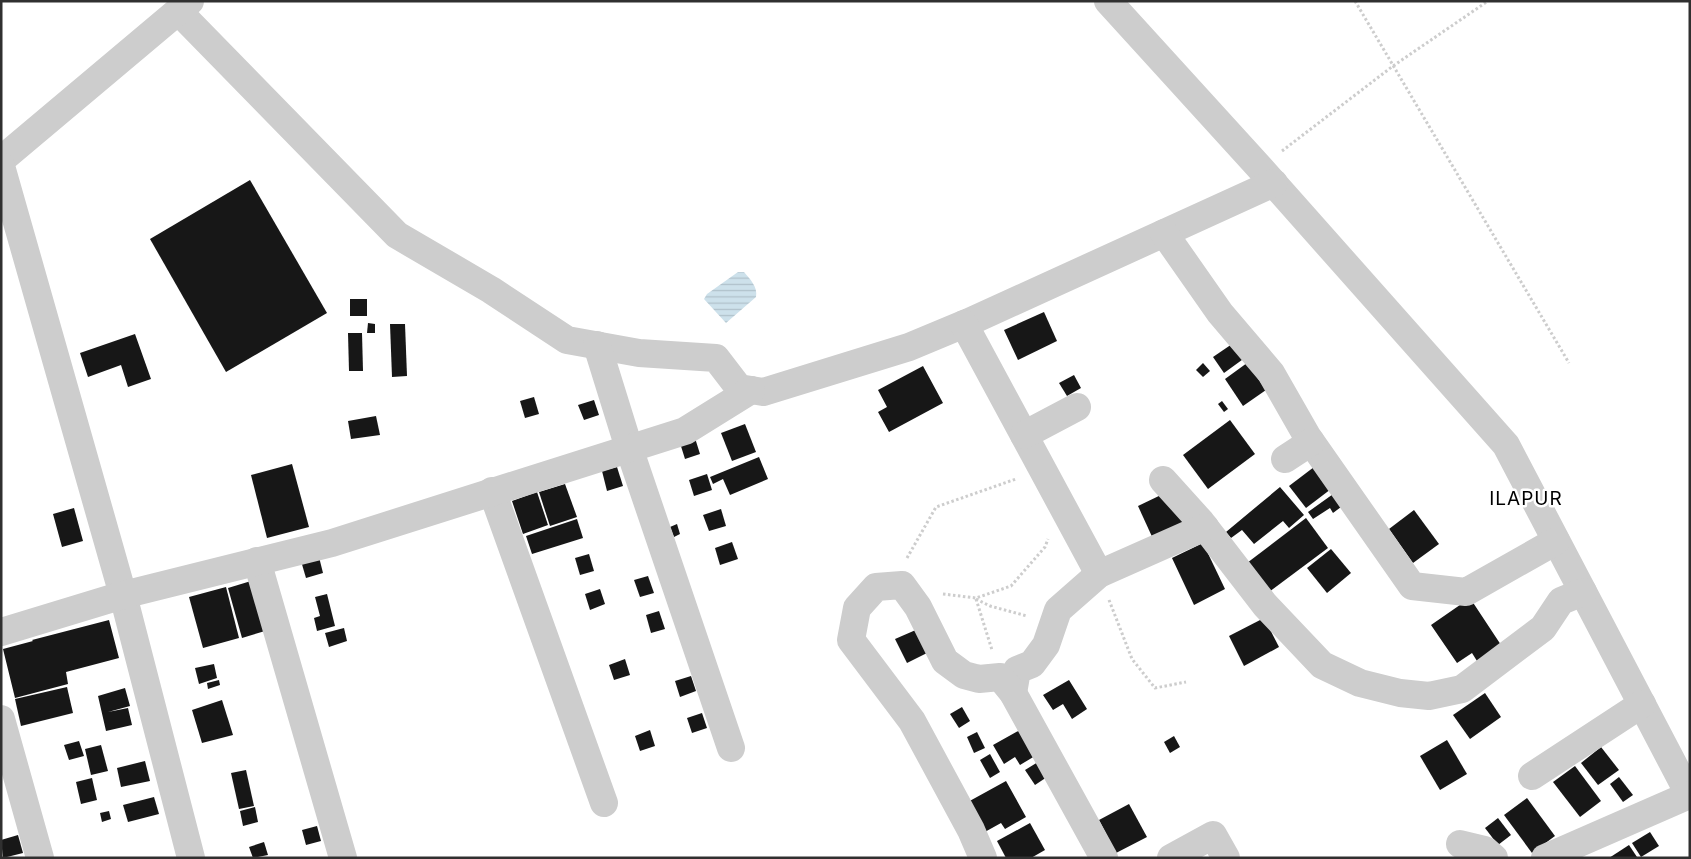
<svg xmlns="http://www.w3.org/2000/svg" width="1691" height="859" font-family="Inter,sans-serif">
  <defs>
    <pattern id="water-rules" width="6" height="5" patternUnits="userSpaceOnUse" patternTransform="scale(1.25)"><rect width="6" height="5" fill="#cde1eb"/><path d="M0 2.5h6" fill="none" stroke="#b0c1ca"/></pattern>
  </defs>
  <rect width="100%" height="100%" fill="#fff"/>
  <!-- water -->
  <path fill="url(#water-rules)" d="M 738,272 L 744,272 C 750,279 758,287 756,297 L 726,323 L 704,299 L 707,294 Z"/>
  <!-- building -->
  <g fill="#171717">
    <polygon points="250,180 327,313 226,372 150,239"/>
    <rect x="350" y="299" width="17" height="17"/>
    <polygon points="1044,312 1057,341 1018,360 1004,330"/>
    <polygon points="368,323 375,324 375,333 367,333"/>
    <polygon points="390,324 405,324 407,376 392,377"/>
    <polygon points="348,333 362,333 363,371 349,371"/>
    <polygon points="135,334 151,379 128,387 121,365 88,377 80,353"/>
    <polygon points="1235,342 1246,357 1224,373 1213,357"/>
    <polygon points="1203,363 1210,371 1203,377 1196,370"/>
    <polygon points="1247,363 1266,390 1243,406 1225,379"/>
    <polygon points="923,366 943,403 889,432 878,412 887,407 878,390"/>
    <polygon points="1074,375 1081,388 1067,396 1059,383"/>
    <polygon points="534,397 539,414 525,418 520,401"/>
    <polygon points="594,400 599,415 584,420 578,405"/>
    <polygon points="1222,401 1228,409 1224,412 1218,404"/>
    <polygon points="376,416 380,435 351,439 348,421"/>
    <polygon points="1230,420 1255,454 1208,489 1183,455"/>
    <polygon points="745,424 756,452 732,461 721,433"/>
    <polygon points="695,438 700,454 685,459 680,443"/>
    <polygon points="759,457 768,479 730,495 723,479 713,484 710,477"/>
    <polygon points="292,464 309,527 267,538 251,475"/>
    <polygon points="1318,464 1335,486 1306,508 1289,486"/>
    <polygon points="617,467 623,486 607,491 602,471"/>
    <polygon points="707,474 712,490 694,496 689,480"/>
    <polygon points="565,484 577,517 550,526 539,492"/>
    <polygon points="1280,487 1304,515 1289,528 1283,521 1254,544 1242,530 1231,538 1226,532"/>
    <polygon points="537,492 548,525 523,534 512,501"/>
    <polygon points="1336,492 1345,504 1333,513 1330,508 1313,519 1308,512"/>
    <polygon points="1163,494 1174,504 1185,527 1154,541 1138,506"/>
    <polygon points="74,508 83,541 62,547 53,514"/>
    <polygon points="721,509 726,526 709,531 703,515"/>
    <polygon points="1414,510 1439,544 1413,563 1389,529"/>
    <polygon points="1306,518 1328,548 1269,592 1247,563"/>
    <polygon points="577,519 583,538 532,554 526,536"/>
    <polygon points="677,524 680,534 674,537 670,527"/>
    <polygon points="732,542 738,559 720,565 715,548"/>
    <polygon points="1203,543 1225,589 1194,605 1172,558"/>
    <polygon points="1331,549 1351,573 1327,593 1307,568"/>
    <polygon points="589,554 594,571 580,575 575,558"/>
    <polygon points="319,557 323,573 306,578 301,561"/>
    <polygon points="648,576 654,593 640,597 634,580"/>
    <polygon points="251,581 265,631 242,638 228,588"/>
    <polygon points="226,587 239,638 203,648 189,597"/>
    <polygon points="600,589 605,604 590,610 585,594"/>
    <polygon points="327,594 335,626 317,631 314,618 320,616 315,597"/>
    <polygon points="1470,598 1501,645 1477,661 1472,653 1457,663 1431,625"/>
    <polygon points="659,611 665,629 651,633 646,615"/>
    <polygon points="1264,618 1279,647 1244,666 1229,636"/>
    <polygon points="109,620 119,658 66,672 68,684 15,698 3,649 33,641 32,640"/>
    <polygon points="344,628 347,641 329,647 325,633"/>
    <polygon points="918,629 929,652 907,663 895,639"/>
    <polygon points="625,659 630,675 614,680 609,665"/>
    <polygon points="214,664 217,678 199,684 195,668"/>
    <polygon points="691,676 696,691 680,697 675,681"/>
    <polygon points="219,680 220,685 208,689 207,683"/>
    <polygon points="1069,680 1087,709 1072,719 1063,704 1053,710 1043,695"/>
    <polygon points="67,687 73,713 21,726 15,699"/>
    <polygon points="125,688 130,706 108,712 128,708 132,725 106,731 98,696"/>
    <polygon points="1485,693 1501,717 1470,739 1453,715"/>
    <polygon points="222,700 233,735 202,743 192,710"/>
    <polygon points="962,707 970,721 959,728 950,714"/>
    <polygon points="702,713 707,728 692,733 687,718"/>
    <polygon points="650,730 655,746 640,751 635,736"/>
    <polygon points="1020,730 1035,756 1020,765 1015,757 1004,764 993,745"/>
    <polygon points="977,732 985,748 974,753 967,737"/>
    <polygon points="1174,736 1180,747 1170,753 1164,742"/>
    <polygon points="1447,740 1467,774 1440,790 1420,756"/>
    <polygon points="79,741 84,756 69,760 64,745"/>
    <polygon points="101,745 108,771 91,775 85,749"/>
    <polygon points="1601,747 1619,770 1598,785 1581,763"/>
    <polygon points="990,754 1000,772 990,778 980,760"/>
    <polygon points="145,761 150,781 121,787 117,768"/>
    <polygon points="1038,762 1047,777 1035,785 1025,770"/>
    <polygon points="1575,766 1601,801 1580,817 1553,782"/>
    <polygon points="246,770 254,806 239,809 231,773"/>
    <polygon points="1619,777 1633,795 1623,802 1610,784"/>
    <polygon points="92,778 97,800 81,804 76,782"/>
    <polygon points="1006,781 1026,817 1005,829 1001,823 983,833 966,803"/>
    <polygon points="154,797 159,814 128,822 123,805"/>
    <polygon points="1527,798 1555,836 1532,853 1504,815"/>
    <polygon points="1129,804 1147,837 1116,853 1099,820"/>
    <polygon points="255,807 258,822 243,826 240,811"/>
    <polygon points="109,811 111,819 102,822 100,813"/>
    <polygon points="1498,818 1511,835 1498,845 1485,828"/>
    <polygon points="1030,823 1045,850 1031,858 1006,858 997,841"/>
    <polygon points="317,826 321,841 306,845 302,830"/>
    <polygon points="1650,832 1659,846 1641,857 1632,843"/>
    <polygon points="18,835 23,853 3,858 1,840"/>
    <polygon points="264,842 268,855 253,858 249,847"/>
    <polygon points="1629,845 1637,857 1609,858"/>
  </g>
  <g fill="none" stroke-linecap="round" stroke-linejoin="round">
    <!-- path -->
    <g stroke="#cdcdcd" stroke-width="3" stroke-dasharray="2.5 2.5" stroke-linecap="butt">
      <polyline points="1355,1 1569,363"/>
      <polyline points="1282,151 1393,66 1488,1"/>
      <polyline points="907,558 936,507 1016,479"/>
      <polyline points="943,594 976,598 1011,586 1045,547 1048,539"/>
      <polyline points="976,599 990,606 1027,616"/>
      <polyline points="976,599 992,650"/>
      <polyline points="1109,600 1132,659 1155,688 1186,682"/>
    </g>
    <!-- minor -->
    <g stroke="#cdcdcd" stroke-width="28">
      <polyline points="1108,1 1260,168 1506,445 1690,796"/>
      <polyline points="178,11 397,235 491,290 567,340 639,353 716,358 739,388 763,392 909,347 969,322 1274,183"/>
      <polyline points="1,160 190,1"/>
      <polyline points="1,166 123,595 191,858"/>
      <polyline points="1164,233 1220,313 1271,373 1307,436 1412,586 1466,592 1556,541"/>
      <polyline points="964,324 1099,574"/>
      <polyline points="597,345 629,448 731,748"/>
      <polyline points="1024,435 1077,407"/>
      <polyline points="1285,459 1311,442"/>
      <polyline points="1163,480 1201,522 1265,605 1322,665 1360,683 1400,693 1429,696 1462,689 1543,628 1561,601 1583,592"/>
      <polyline points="492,491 604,803"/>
      <polyline points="257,561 343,858"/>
      <polyline points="1,632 123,595 332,543 685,431 751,390"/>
      <polyline points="1013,693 1017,670 1032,664 1046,645 1058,610 1099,574 1205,527"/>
      <polyline points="1,719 40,858"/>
      <polyline points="1532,776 1642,704"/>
      <polyline points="1460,844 1485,850 1494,858"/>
      <polyline points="983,858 971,830 912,721 851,640 857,608 876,587 902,585 918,607 945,661 964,675 979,679 1000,677 1013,693 1104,858"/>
      <polyline points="1171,858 1213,835 1226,858"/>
      <polyline points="1545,858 1689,795"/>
    </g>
  </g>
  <g text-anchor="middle" stroke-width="5" stroke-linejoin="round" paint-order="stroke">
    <!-- quarter labels -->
    <g font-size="19" letter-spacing="1" fill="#000" stroke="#fff">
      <text x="1526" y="505">ILAPUR</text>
    </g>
  </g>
  <!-- border -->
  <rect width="1691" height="859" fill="none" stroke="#303030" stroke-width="5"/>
</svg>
